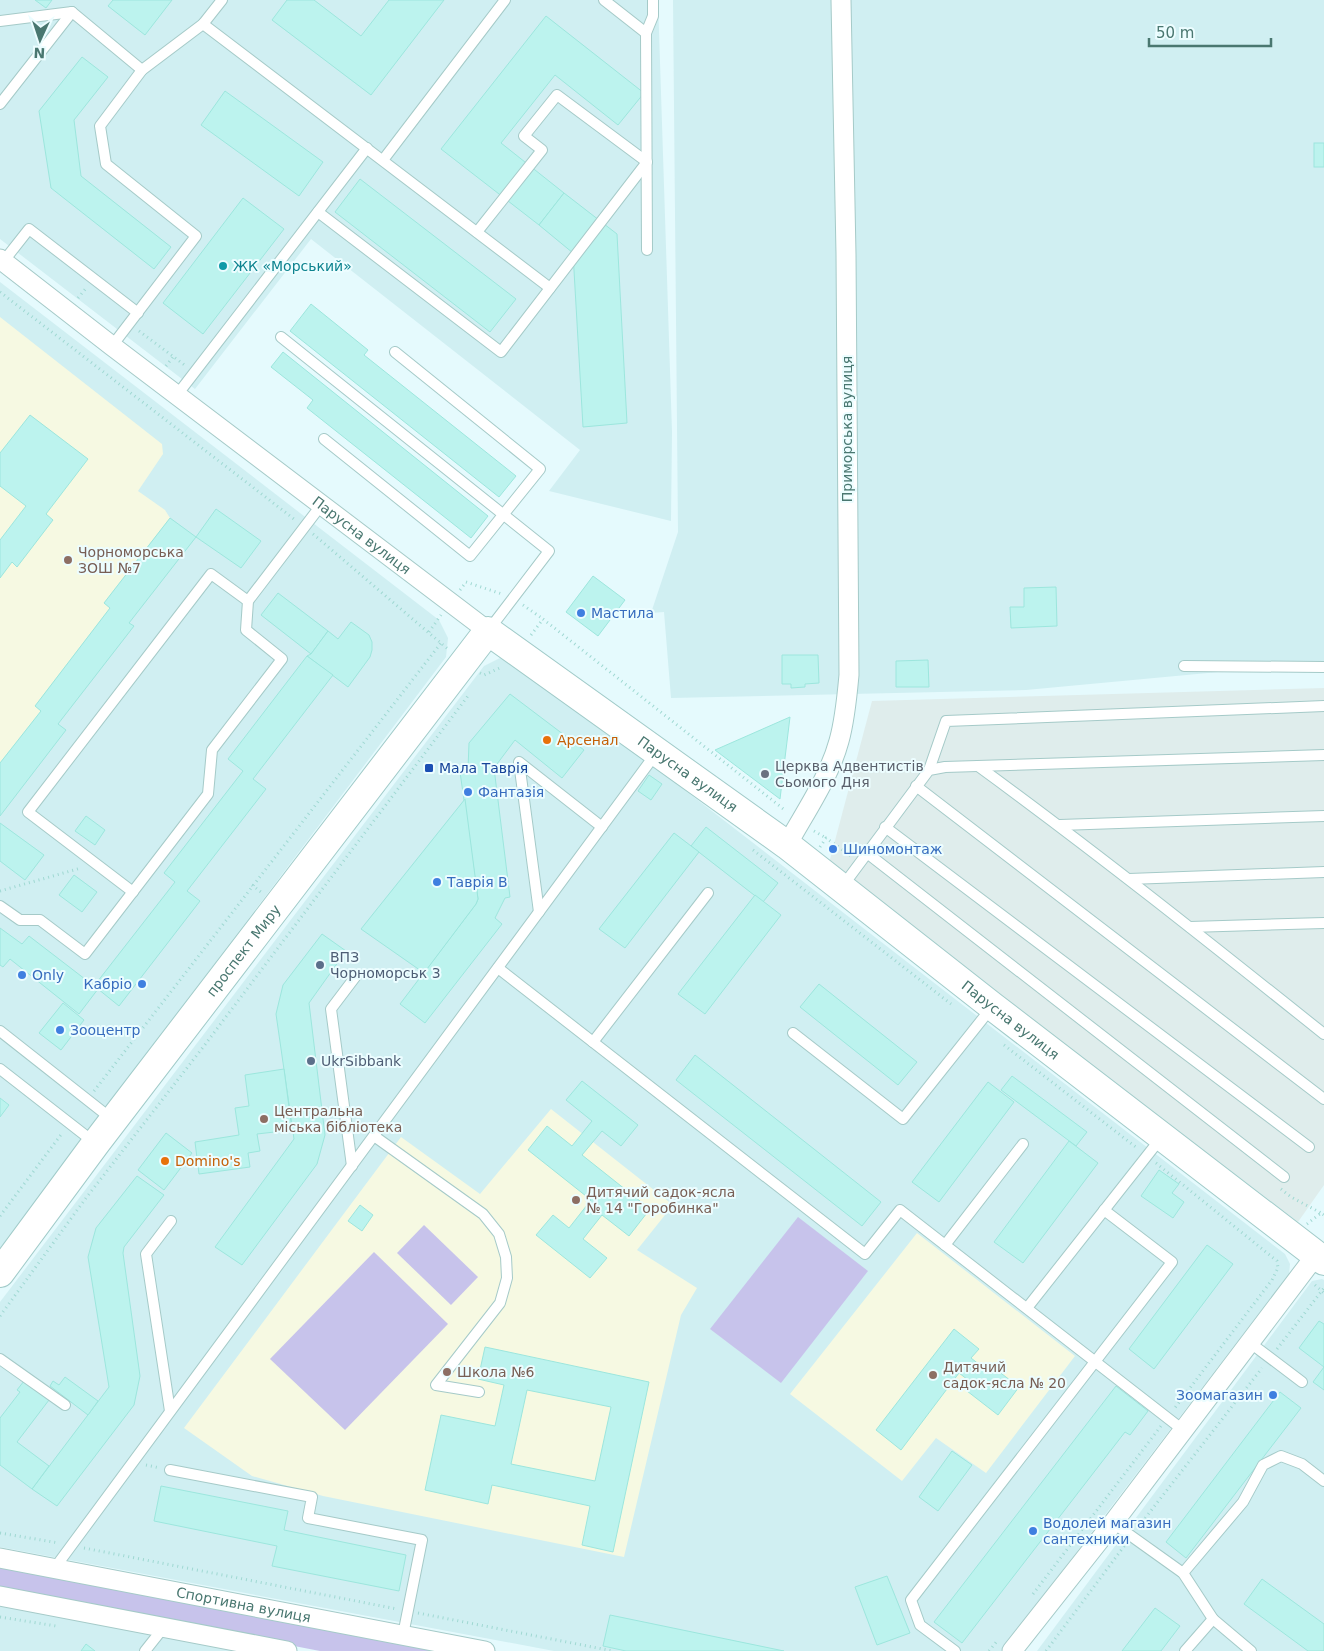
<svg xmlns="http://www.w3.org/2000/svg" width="1324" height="1651" font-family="'DejaVu Sans',sans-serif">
  <rect width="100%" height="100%" fill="#e5fafd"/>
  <!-- residential -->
  <g fill="#d0eff2">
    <polygon points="0,0 658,0 672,432 671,521 549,491 580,450 311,239 195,389 0,239"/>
    <polygon points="673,0 1324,0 1324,662 1026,690 671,698 664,612 651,613 678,532"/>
    <polygon points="0,282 439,620 448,638 446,657 0,1248"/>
    <polygon points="500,658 519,662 1285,1254 1290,1264 1289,1274 1001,1651 554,1651 0,1547 0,1302 484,666"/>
    <polygon points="1322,1279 1324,1280 1324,1651 1037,1651 1312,1281"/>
    <polygon points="0,1606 240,1651 0,1651"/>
  </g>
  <!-- industrial -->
  <polygon fill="#dfedec" points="1324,688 1324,1185 1298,1222 828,867 872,701"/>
  <!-- education -->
  <g fill="#f6f9e2">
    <polygon points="0,317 162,444 163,454 138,491 165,510 170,518 104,603 110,608 35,706 41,711 0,763"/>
    <polygon points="551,1109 673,1205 637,1250 697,1288 681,1315 624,1557 323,1496 252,1476 184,1428 401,1137 480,1194"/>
    <polygon points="917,1233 1075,1356 986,1473 936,1438 902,1481 790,1394"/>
  </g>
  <!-- green -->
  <g fill="#c7c3eb">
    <polygon points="798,1217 868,1271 781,1383 710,1329"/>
    <polygon points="424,1225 478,1277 451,1305 397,1253"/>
    <polygon points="374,1252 448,1324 345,1430 270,1359"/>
    <polygon points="0,1563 459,1651 320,1651 0,1589"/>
  </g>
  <!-- building -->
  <g fill="#bcf3ee" stroke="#9ce6dd" fill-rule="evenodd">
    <polygon points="35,0 52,0 46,8"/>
    <polygon points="113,0 172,0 145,35 108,6"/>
    <polygon points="287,0 314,0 361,36 389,0 444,0 371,95 272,20"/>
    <polygon points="546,16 644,93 618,125 555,75 501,143 564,193 539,225 441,149"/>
    <polygon points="82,57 108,77 74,120 81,176 171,247 154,269 51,188 39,111"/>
    <polygon points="225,91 323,162 299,196 201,125"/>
    <rect x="1314" y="143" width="10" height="24"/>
    <polygon points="360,179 516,299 490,332 335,212"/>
    <polygon points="564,193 617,234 627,423 583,427 573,253 539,225"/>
    <polygon points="243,198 284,229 203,334 163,303"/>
    <polygon points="311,304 368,350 364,355 516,476 499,497 290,331"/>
    <polygon points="283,352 488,516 471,538 307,408 313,400 271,367"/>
    <polygon points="30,415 88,459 46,514 53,520 17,567 12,562 0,578 0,540 26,506 0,486 0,453"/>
    <polygon points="216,509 261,541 241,568 196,537"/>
    <polygon points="170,518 196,537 129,623 134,626 58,724 66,730 0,816 0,763 41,711 35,706 110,608 104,603"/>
    <polygon points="593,576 625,600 598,636 566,612"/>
    <polygon points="1056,587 1057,626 1011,628 1010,607 1024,607 1024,588"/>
    <polygon points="278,593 328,631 311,654 261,615"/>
    <polygon points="351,622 369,635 372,642 372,650 370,657 348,687 307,656 311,654 328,631 338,639"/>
    <polygon points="782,655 818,655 819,683 805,684 805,687 791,688 791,684 782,684"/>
    <polygon points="307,656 333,675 253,779 266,789 187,891 200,901 119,1006 98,989 79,1014 10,959 3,967 0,965 0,928 22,944 29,936 94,986 175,882 164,873 243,771 228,759"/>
    <polygon points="928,660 929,687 896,687 896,661"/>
    <polygon points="510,694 584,750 562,778 515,740 494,768 510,897 505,898 495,918 502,924 425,1023 400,1004 476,904 478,899 460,772 468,769 469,743"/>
    <polygon points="790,717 780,799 715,750"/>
    <polygon points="649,775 662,784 651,800 638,791"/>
    <polygon points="465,799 478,899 476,904 424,973 361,929"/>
    <polygon points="86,816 105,830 95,845 75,831"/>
    <polygon points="0,823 44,855 25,880 0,861"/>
    <polygon points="706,827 778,883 763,902 691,846"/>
    <polygon points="674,833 699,852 625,948 599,929"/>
    <polygon points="74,875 97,892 82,912 59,895"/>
    <polygon points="755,895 781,915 705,1014 678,994"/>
    <polygon points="322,934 346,951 309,1003 325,1135 317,1164 242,1265 215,1247 294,1139 276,1014 283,985"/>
    <polygon points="819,984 917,1062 898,1085 800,1007"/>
    <polygon points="63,1003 84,1020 61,1050 39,1033"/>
    <polygon points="695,1055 881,1202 862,1226 676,1080"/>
    <polygon points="284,1069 292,1130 257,1134 260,1151 248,1153 250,1167 199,1174 195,1142 239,1135 235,1108 249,1106 245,1075"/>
    <polygon points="1012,1076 1087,1132 1076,1146 1001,1090"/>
    <polygon points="582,1081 638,1125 621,1146 602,1131 582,1155 650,1209 629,1236 602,1215 583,1239 607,1258 590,1278 536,1235 553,1215 569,1228 591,1200 528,1150 547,1126 572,1146 592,1121 566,1100"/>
    <polygon points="988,1082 1014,1102 939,1202 912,1182"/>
    <polygon points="0,1098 9,1105 0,1117"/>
    <polygon points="166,1133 192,1153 164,1190 138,1170"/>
    <polygon points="1069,1141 1098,1163 1023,1263 994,1242"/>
    <polygon points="1159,1170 1179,1184 1172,1193 1184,1202 1173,1218 1141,1196"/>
    <polygon points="137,1176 164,1195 124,1247 123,1253 140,1376 134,1405 57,1506 32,1489 109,1387 88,1257 96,1228"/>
    <polygon points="360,1205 373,1215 362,1231 348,1221"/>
    <polygon points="1207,1245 1233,1264 1154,1369 1129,1349"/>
    <polygon points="1319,1321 1324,1324 1324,1367 1299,1348"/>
    <polygon points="954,1329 979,1349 971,1358 985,1369 989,1364 1019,1387 998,1415 967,1391 972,1383 959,1373 901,1450 876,1430"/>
    <path d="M 485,1347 L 649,1382 L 613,1552 L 582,1545 L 590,1506 L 492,1485 L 488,1504 L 425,1490 L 441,1415 L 495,1426 L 504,1385 L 478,1379 ZM 527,1390 L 611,1407 L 595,1481 L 511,1464 Z"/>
    <polygon points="1324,1367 1324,1390 1313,1382"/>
    <polygon points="65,1377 98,1401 88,1415 50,1386 53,1381 59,1385"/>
    <polygon points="24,1381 49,1400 17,1442 49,1466 32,1489 0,1465 0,1418 20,1392 17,1390"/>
    <polygon points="1116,1386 1148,1411 1130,1435 1125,1432 962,1643 934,1622"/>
    <polygon points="1280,1392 1301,1408 1186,1558 1166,1542"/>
    <polygon points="952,1451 972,1465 938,1511 919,1497"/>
    <polygon points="161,1486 288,1511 284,1530 406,1555 399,1591 272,1566 277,1546 154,1521"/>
    <polygon points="887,1576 910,1633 877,1645 855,1587"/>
    <polygon points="1262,1579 1324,1624 1324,1651 1308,1651 1244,1604"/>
    <polygon points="1155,1608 1180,1626 1161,1651 1122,1651"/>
    <polygon points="610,1615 784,1651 626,1651 603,1646"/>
    <polygon points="86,1644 95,1651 81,1651"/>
  </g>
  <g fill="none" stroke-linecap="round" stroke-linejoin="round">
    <defs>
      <g id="lane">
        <polyline points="604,0 646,33"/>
        <polyline points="0,21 72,12 142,70"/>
        <polyline points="203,24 550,288"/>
        <polyline points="0,104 72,12"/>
        <polyline points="383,160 505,0"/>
        <polyline points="318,212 501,352 647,162 557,95 524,136 542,150 477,232"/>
        <polyline points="647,250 646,33 653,16 653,0"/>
        <polyline points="3,262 29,229 138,313"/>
        <polyline points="281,337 549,551 488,631"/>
        <polyline points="112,346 196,236 106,164 100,126 142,70 203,24 222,0"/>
        <polyline points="177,395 367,148"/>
        <polyline points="324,439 470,556 540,469 395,352"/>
        <polyline points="1184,666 1324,667"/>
        <path d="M 978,766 C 1096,852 1210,943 1324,1034"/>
        <polyline points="929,770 946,721 1324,706"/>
        <polyline points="916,786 1324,1099"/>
        <polyline points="1060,825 1324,816"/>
        <polyline points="885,827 1309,1147"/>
        <polyline points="867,853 1284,1177"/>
        <polyline points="1129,879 1324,872"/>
        <polyline points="842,887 929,770 945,767 1324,755"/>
        <polyline points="133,892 28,812 211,574 248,601"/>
        <polyline points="0,906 20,920 40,920 85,954 208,794 212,750 282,659 246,630 248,601 322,504"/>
        <polyline points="539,912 519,762 602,827"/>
        <polyline points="1190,927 1324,923"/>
        <polyline points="498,968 865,1254 900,1210 1183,1430"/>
        <polyline points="0,1031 113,1120"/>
        <polyline points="793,1033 903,1119 992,1007"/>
        <polyline points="593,1042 708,893"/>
        <polyline points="0,1069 95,1143"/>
        <polyline points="374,1136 483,1214 499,1234 506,1257 507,1278 500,1303 436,1385 479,1392"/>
        <polyline points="352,1166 331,1009 356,976"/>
        <polyline points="945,1245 1023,1144"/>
        <polyline points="1027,1308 1161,1138"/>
        <polyline points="1249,1342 1302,1382"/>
        <polyline points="0,1359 65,1405"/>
        <polyline points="170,1411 146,1254 171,1221"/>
        <polyline points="170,1470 312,1497 308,1518 422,1540 403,1635"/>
        <polyline points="1113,1523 1183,1573 1213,1619 1251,1651"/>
        <polyline points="54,1569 657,752"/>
        <polyline points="1183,1573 1243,1502 1263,1465 1281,1456 1302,1464 1324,1481"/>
        <polyline points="145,1651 164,1627"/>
        <polyline points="955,1651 920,1625 911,1600 1172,1262 1104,1210"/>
        <polyline points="1185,1651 1213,1619"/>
      </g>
      <g id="street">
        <path id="s1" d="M 0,259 L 112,346 L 488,631"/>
        <path d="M 787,845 C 805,812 829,778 839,741 C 845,720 847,697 849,675 L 846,254 L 841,0"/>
        <path id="s2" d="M 0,1558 L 485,1651"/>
        <polyline points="0,1596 287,1651"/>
        <polyline points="1012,1651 1113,1523 1316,1255"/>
      </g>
      <g id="secondary">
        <path id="s3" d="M 0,1273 L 96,1143 L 488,631 L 787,845 L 992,1006 L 1324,1261"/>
      </g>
    </defs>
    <!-- lane casing -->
    <use href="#lane" stroke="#a5cac8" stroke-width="12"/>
    <!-- street casing -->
    <use href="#street" stroke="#a5cac8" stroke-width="21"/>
    <!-- secondary casing -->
    <use href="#secondary" stroke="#a1cbc9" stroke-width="30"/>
    <!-- path -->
    <g stroke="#9fd8d2" stroke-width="3" stroke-dasharray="1 4" stroke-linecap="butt">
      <polyline points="0,292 294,519"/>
      <polyline points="78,298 87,287"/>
      <polyline points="139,331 186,366"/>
      <polyline points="166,366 173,357"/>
      <polyline points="313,534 449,650"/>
      <polyline points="460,590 466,582 502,594"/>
      <polyline points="523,605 543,619"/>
      <polyline points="429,632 441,615"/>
      <polyline points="531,635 543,619 786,811"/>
      <polyline points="480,673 484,675 502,667"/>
      <polyline points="814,831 826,838"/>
      <polyline points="820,847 826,838 851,856"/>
      <polyline points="753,850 951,1004"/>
      <polyline points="252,885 261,892"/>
      <polyline points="0,891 81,868"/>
      <polyline points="1004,1045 1137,1148"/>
      <polyline points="94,1091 441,643"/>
      <polyline points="1156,1163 1277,1261 1278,1268 1272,1280 1174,1409"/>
      <polyline points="1281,1189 1291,1197 1321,1213"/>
      <polyline points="0,1216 63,1132"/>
      <polyline points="1307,1224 1321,1213 1324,1215"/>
      <polyline points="1315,1285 1324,1293"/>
      <polyline points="0,1316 86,1198 204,1046 468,696"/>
      <polyline points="1277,1349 1324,1288"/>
      <polyline points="146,1465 160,1468"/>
      <polyline points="1139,1526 1262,1368"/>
      <polyline points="0,1533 59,1543"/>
      <polyline points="84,1548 397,1609"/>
      <polyline points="1033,1594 1161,1426"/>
      <polyline points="418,1613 613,1651"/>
      <polyline points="0,1617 56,1626"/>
      <polyline points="989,1651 997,1641"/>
      <polyline points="1046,1651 1125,1545"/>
    </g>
    <!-- lane -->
    <use href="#lane" stroke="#fff" stroke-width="10"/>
    <!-- street -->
    <use href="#street" stroke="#fff" stroke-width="19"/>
    <!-- secondary -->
    <use href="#secondary" stroke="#fff" stroke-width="28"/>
  </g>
  <!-- markers -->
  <circle fill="#0f9aa8" stroke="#ecfdff" stroke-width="2" cx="223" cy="266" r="5"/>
  <g fill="#8d6e63" stroke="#ecfdff" stroke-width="2">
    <circle cx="68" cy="560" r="5"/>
    <circle cx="264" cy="1119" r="5"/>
    <circle cx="576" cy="1200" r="5"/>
    <circle cx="447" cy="1372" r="5"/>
    <circle cx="933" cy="1375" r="5"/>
  </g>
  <g fill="#3f7fe0" stroke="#ecfdff" stroke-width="2">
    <circle cx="581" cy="613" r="5"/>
    <circle cx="468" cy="792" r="5"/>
    <circle cx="833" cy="849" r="5"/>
    <circle cx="437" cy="882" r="5"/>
    <circle cx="22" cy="975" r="5"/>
    <circle cx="142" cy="984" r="5"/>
    <circle cx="60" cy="1030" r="5"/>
    <circle cx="1273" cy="1395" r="5"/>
    <circle cx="1033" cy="1531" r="5"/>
  </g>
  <g fill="#e8710a" stroke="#ecfdff" stroke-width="2">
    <circle cx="547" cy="740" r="5"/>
    <circle cx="165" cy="1161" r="5"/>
  </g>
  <rect fill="#1a4fb4" stroke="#ecfdff" stroke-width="2" x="424" y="763" width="10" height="10" rx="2.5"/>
  <circle fill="#6b7280" stroke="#ecfdff" stroke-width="2" cx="765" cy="774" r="5"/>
  <g fill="#5c6f8a" stroke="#ecfdff" stroke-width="2">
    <circle cx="320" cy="965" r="5"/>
    <circle cx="311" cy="1061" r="5"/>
  </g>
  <g text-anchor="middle" stroke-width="4" stroke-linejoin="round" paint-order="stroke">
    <!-- culture labels -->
    <g font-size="14" fill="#0d838f" stroke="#ecfdff" text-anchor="start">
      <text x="233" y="271">ЖК «Морський»</text>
    </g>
    <!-- street labels -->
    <g font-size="14" fill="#497770" stroke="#ecfdff">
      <text transform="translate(847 429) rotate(-90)" y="5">Приморська вулиця</text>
      <text dy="5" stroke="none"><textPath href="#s1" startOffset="455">Парусна вулиця</textPath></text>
      <text dy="5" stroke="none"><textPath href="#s3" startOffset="1052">Парусна вулиця</textPath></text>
      <text dy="5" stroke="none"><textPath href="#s3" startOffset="404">проспект Миру</textPath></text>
      <text dy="5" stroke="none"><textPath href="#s3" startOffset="1458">Парусна вулиця</textPath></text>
      <text dy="5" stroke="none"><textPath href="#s2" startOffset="248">Спортивна вулиця</textPath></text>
    </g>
    <!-- education labels -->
    <g font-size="14" fill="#785e54" stroke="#ecfdff" text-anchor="start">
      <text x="78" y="557">Чорноморська<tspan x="78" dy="16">ЗОШ №7</tspan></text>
      <text x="274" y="1116">Центральна<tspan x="274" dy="16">міська бібліотека</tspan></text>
      <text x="586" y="1197">Дитячий садок-ясла<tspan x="586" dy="16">№ 14 "Горобинка"</tspan></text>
      <text x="943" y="1372">Дитячий<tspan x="943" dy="16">садок-ясла № 20</tspan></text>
      <text x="457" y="1377">Школа №6</text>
    </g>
    <!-- shop labels -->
    <g font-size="14" fill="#366cbe" stroke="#ecfdff" text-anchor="start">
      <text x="591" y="618">Мастила</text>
      <text x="478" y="797">Фантазія</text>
      <text x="843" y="854">Шиномонтаж</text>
      <text x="447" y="887">Таврія В</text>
      <text x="32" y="980">Only</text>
      <text x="132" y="989" text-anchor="end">Кабріо</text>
      <text x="70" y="1035">Зооцентр</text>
      <text x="1263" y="1400" text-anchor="end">Зоомагазин</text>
      <text x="1043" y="1528">Водолей магазин<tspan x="1043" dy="16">сантехники</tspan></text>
    </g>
    <!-- food labels -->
    <g font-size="14" fill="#c56008" stroke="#ecfdff" text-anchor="start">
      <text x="557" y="745">Арсенал</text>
      <text x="175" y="1166">Domino's</text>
    </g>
    <!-- worship labels -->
    <g font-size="14" fill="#5b616d" stroke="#ecfdff" text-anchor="start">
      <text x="775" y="771">Церква Адвентистів<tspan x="775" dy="16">Сьомого Дня</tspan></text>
    </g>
    <!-- transit labels -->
    <g font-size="14" fill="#164399" stroke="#ecfdff" text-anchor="start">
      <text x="439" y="773">Мала Таврія</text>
    </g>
    <!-- service labels -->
    <g font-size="14" fill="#4e5e75" stroke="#ecfdff" text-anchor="start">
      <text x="330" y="962">ВПЗ<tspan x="330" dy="16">Чорноморськ 3</tspan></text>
      <text x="321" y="1066">UkrSibbank</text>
    </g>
  </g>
  <!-- north arrow -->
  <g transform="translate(40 40) rotate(183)" stroke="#ecfdff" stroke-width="4" paint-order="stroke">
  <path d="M0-4L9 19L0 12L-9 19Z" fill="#497770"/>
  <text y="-8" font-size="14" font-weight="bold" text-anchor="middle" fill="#497770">N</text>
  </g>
  <!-- scale -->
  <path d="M1149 38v8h122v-8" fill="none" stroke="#497770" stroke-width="2.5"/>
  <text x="1156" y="38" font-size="15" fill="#497770" stroke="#ecfdff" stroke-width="4" paint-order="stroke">50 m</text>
</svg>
